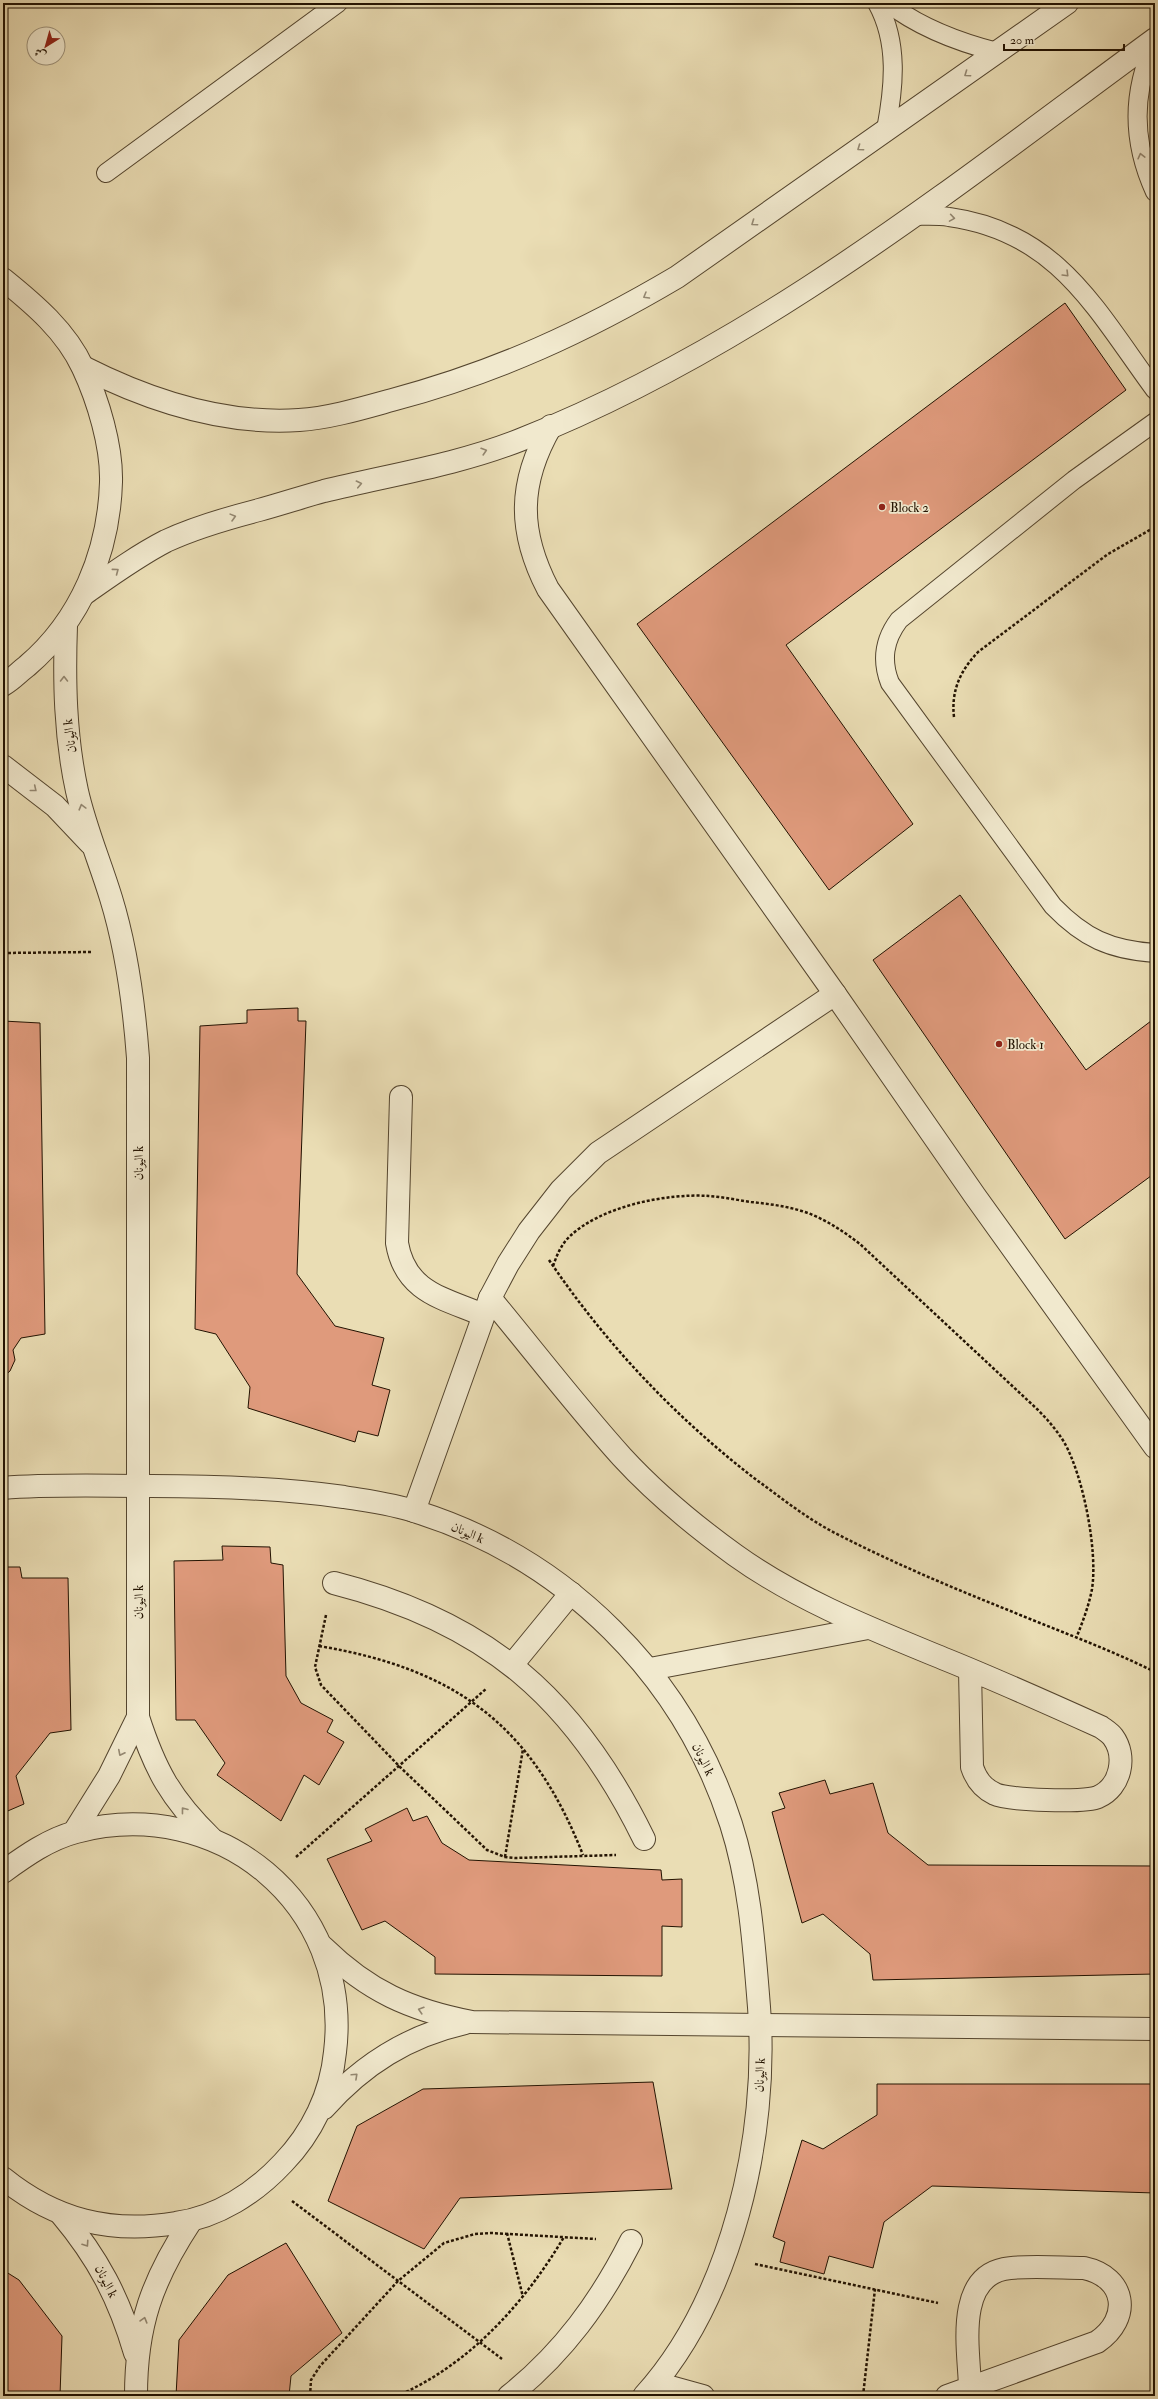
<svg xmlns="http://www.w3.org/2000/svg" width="1158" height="2399" font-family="'IM FELL Double Pica',Amiri,serif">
  <rect width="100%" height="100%" fill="#eaddb4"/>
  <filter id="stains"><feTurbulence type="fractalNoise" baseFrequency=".005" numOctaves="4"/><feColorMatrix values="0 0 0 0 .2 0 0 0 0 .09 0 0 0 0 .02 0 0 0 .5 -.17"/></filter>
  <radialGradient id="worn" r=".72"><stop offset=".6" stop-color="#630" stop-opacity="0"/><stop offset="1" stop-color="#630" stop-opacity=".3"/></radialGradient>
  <!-- building -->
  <g fill="#df9a7c" stroke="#221201">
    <polygon points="1065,303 1126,390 786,645 913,824 829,890 637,624"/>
    <polygon points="960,895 1086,1070 1155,1018 1155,1173 1065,1239 873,960"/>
    <polygon points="298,1008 298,1021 306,1021 297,1274 335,1326 384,1338 372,1385 390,1390 378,1436 358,1431 355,1442 248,1408 250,1387 216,1334 195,1329 200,1026 247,1023 247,1010"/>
    <polygon points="3,1021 40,1023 45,1334 21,1338 13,1350 15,1360 10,1371 3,1377"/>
    <polygon points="222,1546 270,1547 271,1563 283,1565 286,1676 301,1703 333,1720 327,1732 344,1742 319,1785 304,1775 281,1821 217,1775 225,1763 195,1720 176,1720 174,1561 223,1560"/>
    <polygon points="3,1567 20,1567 22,1578 68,1578 71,1730 50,1733 16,1776 24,1804 3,1813"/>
    <polygon points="825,1780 830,1794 873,1783 888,1833 928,1865 1155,1866 1155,1974 873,1980 870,1954 823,1914 802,1923 772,1812 785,1808 779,1793"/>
    <polygon points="407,1808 413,1821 427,1816 442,1843 469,1860 661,1870 662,1880 682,1879 682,1927 662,1926 662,1976 435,1974 435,1957 385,1921 362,1930 327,1859 372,1841 365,1829"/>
    <polygon points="653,2082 672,2189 460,2198 424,2249 328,2201 357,2126 423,2089"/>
    <polygon points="877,2084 1155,2084 1155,2193 932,2186 884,2222 873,2268 829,2256 824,2274 780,2262 785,2242 773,2237 802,2140 823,2149 877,2115"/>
    <polygon points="286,2243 342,2333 291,2376 289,2396 176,2396 179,2340 228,2275"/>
    <polygon points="3,2270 19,2280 62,2336 60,2396 3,2396"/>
  </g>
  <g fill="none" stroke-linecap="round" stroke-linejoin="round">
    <defs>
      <g id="service">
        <path d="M 877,3 C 899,43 894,87 886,130"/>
        <path d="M 888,3 C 920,28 958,42 997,52"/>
        <path d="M 1155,42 C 1131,93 1132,142 1155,192"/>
        <polyline points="106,173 338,3"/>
        <path d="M 913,216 C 925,216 937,215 949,217 C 1058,232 1096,310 1155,390"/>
        <path d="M 1155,422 L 1074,480 L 899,620 C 884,640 881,660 890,683 L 1053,906 C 1084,938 1110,950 1155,953"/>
      </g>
      <g id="minor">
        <path d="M 551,426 C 518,483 518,531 548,589 L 835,994 L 975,1196 L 1155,1447"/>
        <path d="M 66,625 C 64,681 65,736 77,791 C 85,827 100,862 111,898 C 127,950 134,1004 138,1058 L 138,1717 C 155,1770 171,1799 211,1838"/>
        <polyline points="3,766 55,806 90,843"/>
        <path d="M 401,1097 L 397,1243 C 405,1292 443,1298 483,1315"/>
        <path d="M 490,1298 C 534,1351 576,1406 622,1457 C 656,1494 695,1526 735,1555 C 799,1601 874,1630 947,1660 C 999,1681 1050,1704 1101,1727 C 1105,1730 1110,1733 1113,1737 C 1127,1756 1121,1787 1098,1797 C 1085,1803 1007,1800 995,1794 C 982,1788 976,1779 972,1767 L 970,1670"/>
        <path d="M 3,1488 C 52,1484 102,1486 151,1486 C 216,1486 280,1488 344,1497 C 368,1501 394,1504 417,1512 C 566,1559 683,1675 731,1824 C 750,1883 754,1945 759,2007 C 769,2135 732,2299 644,2396"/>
        <polyline points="414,1511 490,1298 508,1264 529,1231 561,1190 598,1153 835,994"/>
        <path d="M 334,1583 C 487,1622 575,1698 644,1839"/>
        <polyline points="512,1665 571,1593"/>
        <polyline points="650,1669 868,1628"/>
        <polyline points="74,1832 109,1776 138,1717"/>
        <path d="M 3,1872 C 25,1856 49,1839 76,1832 C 218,1794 353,1904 335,2052 C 331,2094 312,2133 283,2163 C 255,2193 218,2217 176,2223 C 110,2234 55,2220 3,2178"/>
        <path d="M 323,1947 C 368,1991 410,2010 472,2022 L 1155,2029"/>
        <path d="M 324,2108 C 363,2064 408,2036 465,2023"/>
        <path d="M 61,2214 C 98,2258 119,2298 135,2353"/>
        <polyline points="656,2383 703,2396"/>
        <path d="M 136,2396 C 136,2325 152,2280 191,2221"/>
        <path d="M 509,2396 C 563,2353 600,2302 631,2241"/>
        <path d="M 947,2396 L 1097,2342 C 1132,2318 1126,2277 1084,2268 C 1062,2268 1024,2265 1004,2269 C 955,2279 969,2351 970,2387"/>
      </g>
      <g id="tertiary">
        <path d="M 3,279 C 34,304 66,331 83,368 C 98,400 112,446 111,482 C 109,552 81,620 27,666 C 19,672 12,680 3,685"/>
        <path d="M 83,367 C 150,401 223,425 299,420 C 330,418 363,408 392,400 C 497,372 584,332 677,277 L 1067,3"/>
        <path d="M 84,594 C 111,575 137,556 166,541 C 196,527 228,518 259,510 C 281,504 302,497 324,491 C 389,475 457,465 520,440 C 755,347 953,187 1155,39"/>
      </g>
    </defs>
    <!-- service casing -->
    <use href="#service" stroke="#54452e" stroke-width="20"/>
    <!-- minor casing -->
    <use href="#minor" stroke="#54452e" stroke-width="24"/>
    <!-- tertiary casing -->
    <use href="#tertiary" stroke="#54452e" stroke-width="24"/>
    <!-- path -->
    <g stroke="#221201" stroke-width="2.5" stroke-dasharray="3 2" stroke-linecap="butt">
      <path d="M 954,717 C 951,691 960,671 978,652 L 1108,554 L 1155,527"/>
      <polyline points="3,953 92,952"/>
      <path d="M 549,1260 C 606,1344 674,1416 754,1478 C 780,1497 806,1518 835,1533 C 893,1563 953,1588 1013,1612 C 1061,1632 1109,1649 1155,1672"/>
      <path d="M 553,1266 C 557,1255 561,1245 569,1237 C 601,1206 667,1193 709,1196 C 723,1197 737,1200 751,1202 C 769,1204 787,1206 805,1212 C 825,1219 843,1231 860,1244 L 1037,1409 C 1047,1419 1056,1429 1064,1442 C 1083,1475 1098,1551 1092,1589 C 1089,1605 1083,1621 1077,1636"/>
      <polyline points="326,1615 315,1667 321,1685 400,1767 487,1850 505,1857 515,1858 616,1855"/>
      <path d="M 319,1646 C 456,1669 532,1725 583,1855"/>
      <polyline points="296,1857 487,1688"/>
      <polyline points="505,1857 523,1749"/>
      <polyline points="292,2201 502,2359"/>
      <polyline points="507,2233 523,2297"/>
      <polyline points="755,2264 938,2303"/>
      <polyline points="310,2396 311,2380 320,2366 398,2281 444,2243 475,2234 491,2233 596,2239"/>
      <path d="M 397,2396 C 469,2365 524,2304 564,2237"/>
      <polyline points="863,2396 875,2289"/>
      <polyline points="1152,2396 1155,2394"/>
    </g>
    <!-- service -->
    <use href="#service" stroke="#f1e9ce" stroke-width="18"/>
    <!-- minor -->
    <use href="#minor" stroke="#f1e9ce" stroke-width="22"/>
    <!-- tertiary -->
    <use href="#tertiary" stroke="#f1e9ce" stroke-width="22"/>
  </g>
  <!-- one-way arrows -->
  <defs><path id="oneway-chevron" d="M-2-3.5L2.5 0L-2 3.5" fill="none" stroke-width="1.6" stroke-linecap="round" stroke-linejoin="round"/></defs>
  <g stroke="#948872">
    <use href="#oneway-chevron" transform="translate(967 74) rotate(145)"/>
    <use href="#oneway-chevron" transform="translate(860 148) rotate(145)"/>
    <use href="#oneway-chevron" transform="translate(1141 156) rotate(-104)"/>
    <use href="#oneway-chevron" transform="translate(952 218) rotate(9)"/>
    <use href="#oneway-chevron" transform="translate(754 223) rotate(145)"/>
    <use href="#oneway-chevron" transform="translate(1066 274) rotate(45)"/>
    <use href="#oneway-chevron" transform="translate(646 296) rotate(150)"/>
    <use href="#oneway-chevron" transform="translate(484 451) rotate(-17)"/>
    <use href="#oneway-chevron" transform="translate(359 484) rotate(-12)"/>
    <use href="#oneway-chevron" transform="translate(233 517) rotate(-15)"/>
    <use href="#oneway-chevron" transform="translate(116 571) rotate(-37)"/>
    <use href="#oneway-chevron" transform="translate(64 679) rotate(-90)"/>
    <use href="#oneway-chevron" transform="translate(34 789) rotate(39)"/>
    <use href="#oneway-chevron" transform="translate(82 807) rotate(-105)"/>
    <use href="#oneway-chevron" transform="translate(121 1753) rotate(117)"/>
    <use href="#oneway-chevron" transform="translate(184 1810) rotate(-128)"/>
    <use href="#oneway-chevron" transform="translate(421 2010) rotate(-163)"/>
    <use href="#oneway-chevron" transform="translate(355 2076) rotate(-43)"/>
    <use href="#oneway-chevron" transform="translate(86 2244) rotate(56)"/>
    <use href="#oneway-chevron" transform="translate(144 2320) rotate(-74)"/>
  </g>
  <!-- markers -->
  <g fill="#8f2418" stroke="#f1e9ce" stroke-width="1.5">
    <circle cx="882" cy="507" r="4"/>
    <circle cx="999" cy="1044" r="4"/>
  </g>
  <g text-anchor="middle" stroke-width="3.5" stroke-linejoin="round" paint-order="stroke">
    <!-- poi labels -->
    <g font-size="13" fill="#221201" stroke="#f1e9ce" text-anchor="start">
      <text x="890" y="512">Block 2</text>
      <text x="1007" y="1049">Block 1</text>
    </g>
    <!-- street labels -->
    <g font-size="13" fill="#221201" stroke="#f1e9ce">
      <text transform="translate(69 736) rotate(-97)" y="5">اليونان k</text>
      <text transform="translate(138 1163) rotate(-90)" y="5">اليونان k</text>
      <text transform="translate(468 1532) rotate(24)" y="5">اليونان k</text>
      <text transform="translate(138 1602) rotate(-90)" y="5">اليونان k</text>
      <text transform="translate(704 1759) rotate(64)" y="5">اليونان k</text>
      <text transform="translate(759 2075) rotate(-87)" y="5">اليونان k</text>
      <text transform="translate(107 2281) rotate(63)" y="5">اليونان k</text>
    </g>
  </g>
  <!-- margin -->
  <rect width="1158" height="2399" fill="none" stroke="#eaddb4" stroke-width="16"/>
  <rect x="4" y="4" width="1150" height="2391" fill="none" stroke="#221201" stroke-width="2"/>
  <rect x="8" y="8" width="1142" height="2383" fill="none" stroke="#221201"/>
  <!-- north arrow -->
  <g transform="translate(46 46) rotate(217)"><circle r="19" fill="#f1e9ce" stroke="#9e937c"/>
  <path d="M0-3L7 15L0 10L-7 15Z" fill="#8f2418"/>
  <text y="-6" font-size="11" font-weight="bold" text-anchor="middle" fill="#221201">ش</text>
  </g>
  <!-- scale -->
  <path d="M1004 44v6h120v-6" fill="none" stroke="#221201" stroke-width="2"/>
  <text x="1010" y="44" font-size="12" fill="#221201" stroke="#f1e9ce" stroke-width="3" paint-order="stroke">20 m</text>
  <rect width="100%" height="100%" filter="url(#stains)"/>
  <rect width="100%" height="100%" fill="url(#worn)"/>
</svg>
